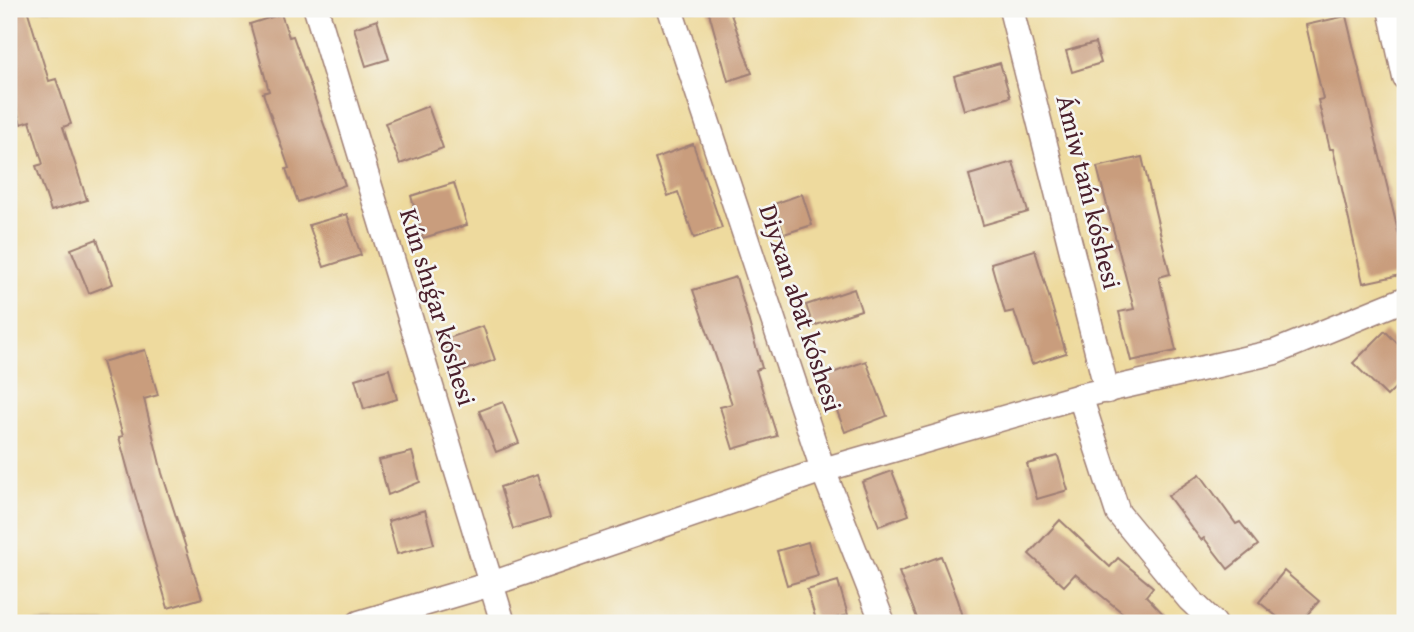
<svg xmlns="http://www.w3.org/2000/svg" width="1414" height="632" font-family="'Gentium Book Plus',serif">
  <rect width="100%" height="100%" fill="#f6f6f2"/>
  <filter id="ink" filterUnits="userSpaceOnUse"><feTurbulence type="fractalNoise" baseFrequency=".0143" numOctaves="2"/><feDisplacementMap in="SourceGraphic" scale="14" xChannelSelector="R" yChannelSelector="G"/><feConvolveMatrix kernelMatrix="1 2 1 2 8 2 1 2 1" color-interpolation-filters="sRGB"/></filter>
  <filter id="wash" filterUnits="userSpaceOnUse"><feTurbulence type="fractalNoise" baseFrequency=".00686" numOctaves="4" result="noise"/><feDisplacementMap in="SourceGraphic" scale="28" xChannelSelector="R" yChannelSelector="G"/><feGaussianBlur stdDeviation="1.57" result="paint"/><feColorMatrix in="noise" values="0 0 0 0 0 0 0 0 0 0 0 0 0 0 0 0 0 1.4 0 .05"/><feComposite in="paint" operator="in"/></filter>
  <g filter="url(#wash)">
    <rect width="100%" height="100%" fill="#f1dcbd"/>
    <!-- sand -->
    <rect fill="#eeda9e" stroke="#9c7c64" stroke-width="2" x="9" y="9" width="1396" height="614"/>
    <g id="blocks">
      <!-- building -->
      <g fill="#c99d7d">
        <polygon points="9,9 27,9 49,81 56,79 71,124 63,127 87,200 51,211 36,166 43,164 30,121 21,124 9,85"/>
        <polygon points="708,9 729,9 752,73 728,81"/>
        <polygon points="281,14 289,37 293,36 345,185 298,202 286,169 289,168 263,93 269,91 250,24"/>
        <polygon points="1346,16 1405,260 1405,274 1363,283 1333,149 1330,149 1318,100 1323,99 1306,25"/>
        <polygon points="377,20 389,59 366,66 354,28"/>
        <polygon points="1095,43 1101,63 1072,72 1066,51"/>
        <polygon points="1000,63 1010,97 964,110 954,76"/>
        <polygon points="428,106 443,148 400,164 385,123"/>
        <polygon points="693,144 722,228 694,238 678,192 668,196 655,158"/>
        <polygon points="1142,157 1170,274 1159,277 1176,351 1131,361 1119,312 1134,309 1097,167"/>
        <polygon points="1013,162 1028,212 983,225 969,175"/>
        <polygon points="454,183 467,225 423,238 411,196"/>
        <polygon points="802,194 812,225 784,234 774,204"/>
        <polygon points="347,214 361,255 324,267 309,225"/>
        <polygon points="97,239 113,284 89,293 71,249"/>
        <polygon points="1035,250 1066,353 1032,364 1014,311 1005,313 991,263"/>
        <polygon points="736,277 762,368 756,370 777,436 733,449 720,407 732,404 693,290"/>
        <polygon points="854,289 861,310 813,326 806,305"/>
        <polygon points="483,326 495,360 455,374 443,340"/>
        <polygon points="1385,331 1405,351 1405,378 1387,396 1353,363"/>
        <polygon points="145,350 158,395 144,399 162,473 202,598 168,608 131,481 119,437 123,436 102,362"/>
        <polygon points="866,361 887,416 845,432 824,376"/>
        <polygon points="389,369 397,399 364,409 355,379"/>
        <polygon points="503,402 519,443 496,452 479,411"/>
        <polygon points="412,452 420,482 388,495 379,460"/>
        <polygon points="1058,456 1068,490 1037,499 1027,464"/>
        <polygon points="892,471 909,515 879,526 862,482"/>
        <polygon points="1200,474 1236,524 1240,522 1258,545 1228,569 1204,538 1201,540 1168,496"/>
        <polygon points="537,475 550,518 513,529 500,487"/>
        <polygon points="425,510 434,544 397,554 388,521"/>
        <polygon points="1060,520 1110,567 1118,558 1153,587 1146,596 1172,623 1135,623 1075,574 1064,586 1029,554"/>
        <polygon points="808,542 818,576 787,585 777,551"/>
        <polygon points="941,556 958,600 965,623 919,623 899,572"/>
        <polygon points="1284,571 1319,601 1300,623 1285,623 1259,602"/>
        <polygon points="838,581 848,615 817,623 807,590"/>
      </g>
    </g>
  </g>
  <g filter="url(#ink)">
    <use href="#blocks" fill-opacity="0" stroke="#9e7e74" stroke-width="2"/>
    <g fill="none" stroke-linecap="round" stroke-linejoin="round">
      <defs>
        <g id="street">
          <polyline points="316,9 503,623"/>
          <polyline points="670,9 823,470 883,623"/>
          <polyline points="1011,9 1107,391"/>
          <polyline points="1390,9 1405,78"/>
          <polyline points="1080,396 1118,513 1189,599 1214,623"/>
          <polyline points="359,623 491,584 823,470 1080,396 1275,352 1405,299"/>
        </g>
      </defs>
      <!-- street casing -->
      <use href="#street" stroke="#9e7e74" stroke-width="27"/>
      <!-- street -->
      <use href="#street" stroke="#fff" stroke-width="24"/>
    </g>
  </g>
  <g text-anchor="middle" stroke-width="5" stroke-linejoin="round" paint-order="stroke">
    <!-- street labels -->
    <g font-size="26" fill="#4a1f2b" stroke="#f6f6f2">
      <text transform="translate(1089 192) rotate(76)" y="9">Ámiw tańı kóshesi</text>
      <text transform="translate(438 307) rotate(73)" y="9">Kún shıǵar kóshesi</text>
      <text transform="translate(801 308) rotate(72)" y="9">Diyxan abat kóshesi</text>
    </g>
  </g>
  <!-- margin -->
  <rect width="1414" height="632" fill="none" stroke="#f6f6f2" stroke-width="35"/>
</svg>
